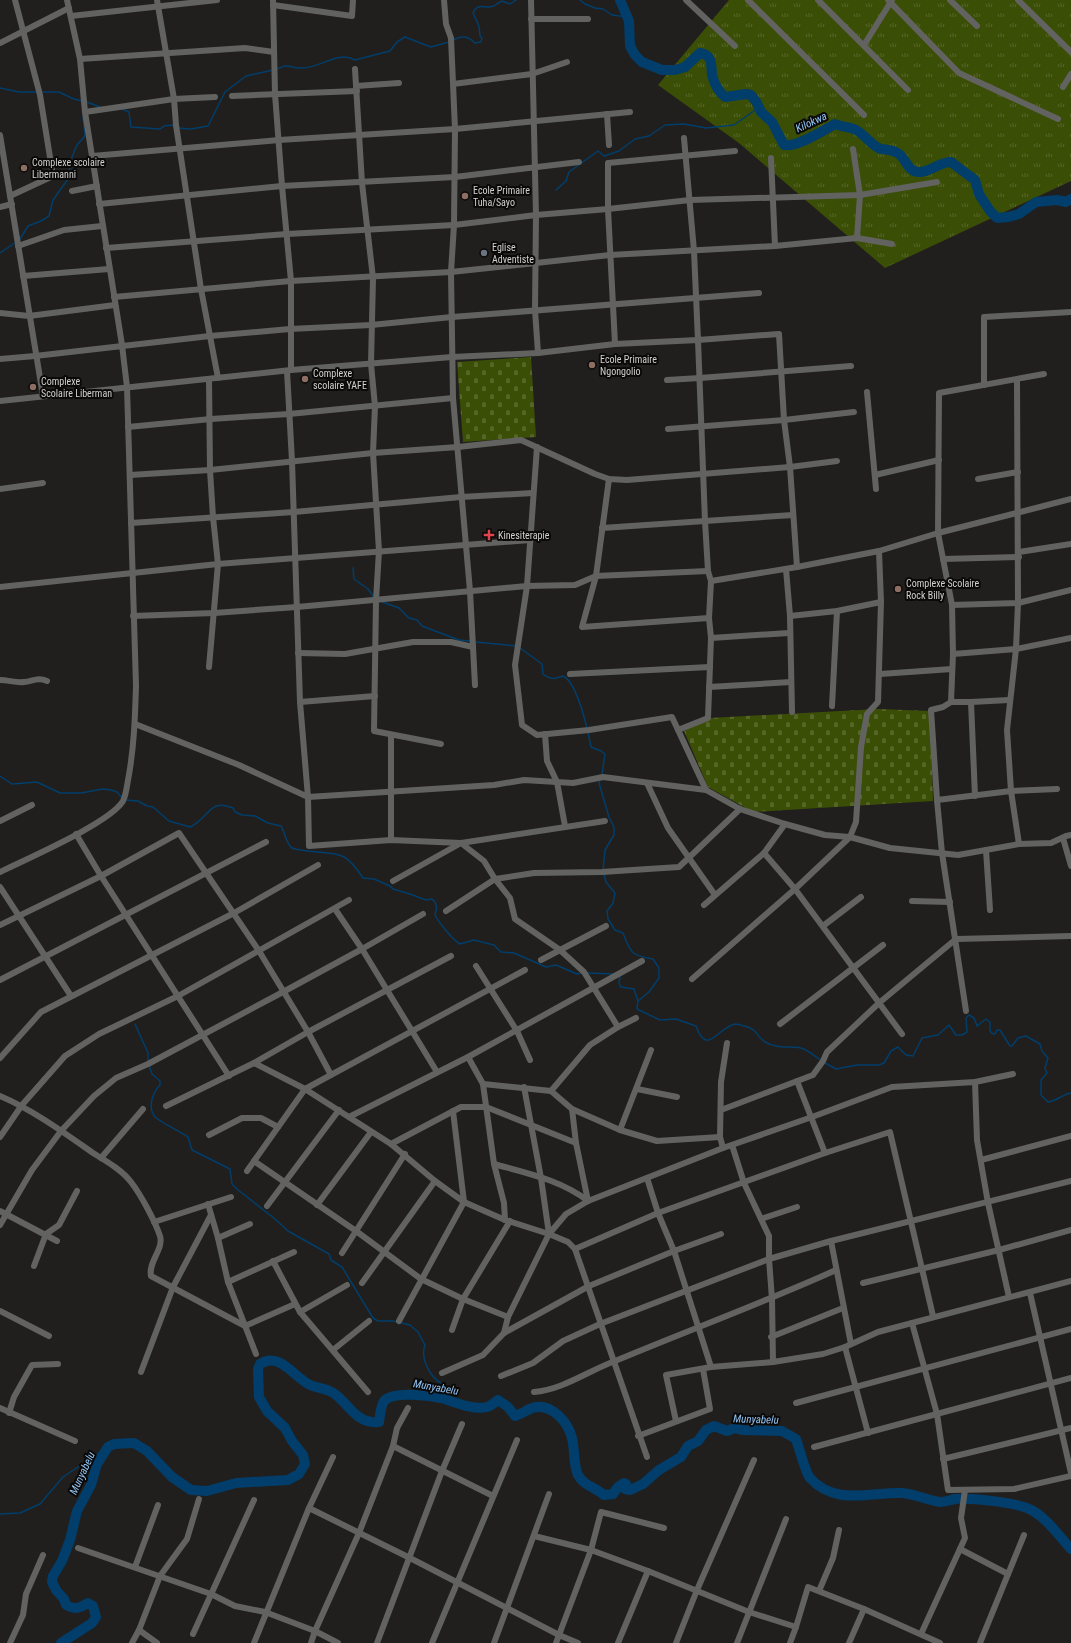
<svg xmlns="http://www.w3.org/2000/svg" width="1071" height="1643" font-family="'Roboto Condensed',sans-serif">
  <defs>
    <pattern id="grass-tufts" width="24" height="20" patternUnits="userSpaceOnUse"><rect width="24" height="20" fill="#3b4e06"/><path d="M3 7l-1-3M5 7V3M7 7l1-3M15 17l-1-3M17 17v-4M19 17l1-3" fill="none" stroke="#566629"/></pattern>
    <pattern id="cemetery-stones" width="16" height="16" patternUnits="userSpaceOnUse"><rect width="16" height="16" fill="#3b4e06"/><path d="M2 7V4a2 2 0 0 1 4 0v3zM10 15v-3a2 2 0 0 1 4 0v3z" fill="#566629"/></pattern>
  </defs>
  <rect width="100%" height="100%" fill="#211f1d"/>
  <!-- grass -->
  <polygon fill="url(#grass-tufts)" points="729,0 1071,0 1071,181 885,268 739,143 658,85"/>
  <!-- cemetery -->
  <g fill="url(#cemetery-stones)">
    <polygon points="531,357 536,437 463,442 457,362"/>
    <polygon points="878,709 930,711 933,801 753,812 708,787 684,731 710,718"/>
  </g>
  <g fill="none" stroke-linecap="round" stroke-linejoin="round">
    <!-- stream -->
    <g stroke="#013e6b" stroke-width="1.5">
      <polyline points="580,0 585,4 595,8 603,9 612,15 628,17"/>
      <path d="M 453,40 C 462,35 468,36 475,43 L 481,42 L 482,38 L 480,36 L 479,26 L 473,13 C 477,4 482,7 490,7 C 494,7 498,3 502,1 L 510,4 L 516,0"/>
      <path d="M 277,69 C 291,63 288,68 301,68 C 320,69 337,50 355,60 L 390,51 L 397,42 L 405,37 L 431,47 L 449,42"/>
      <polyline points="0,88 19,92 38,92"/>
      <polyline points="41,92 59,92 74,99 82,101"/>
      <polyline points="87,102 100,107"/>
      <polyline points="122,109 129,112 131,127 160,129 164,126 172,125 175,128"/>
      <polyline points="178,128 191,129 208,126 225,92 246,76 273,70"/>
      <polyline points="556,190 566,181 569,172 598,151 604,156 619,151 635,139 649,136 665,125 684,124 706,128 734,125 758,108"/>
      <polyline points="20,239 28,226 41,221 49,216 53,200 68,179 72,157 77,145 85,136 83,117"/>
      <polyline points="0,253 15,243"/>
      <polyline points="353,568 354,579 368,589 374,597"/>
      <polyline points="382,602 399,608 409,618 417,620 422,626 459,640 471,641"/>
      <polyline points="475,642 517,646"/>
      <path d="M 520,648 L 542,664 L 543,674 C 550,680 555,679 563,676 C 575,681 584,716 587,728"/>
      <polyline points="588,732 591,747 601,751 605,754 602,775"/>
      <polyline points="0,776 12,784 37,782 60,793 81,793 103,789 111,790 117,792 122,798"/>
      <polyline points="600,780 599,783 609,817 614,827 614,835 605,850 603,871"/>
      <path d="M 125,800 L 138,801 L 147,806 L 153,807 L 169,821 L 190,827 C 210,818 208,798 233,808 L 235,812 L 242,815 L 255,816 L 268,823 L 281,826 C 285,832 286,844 292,848 C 297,850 303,850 308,851 C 339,855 344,849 363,878 L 374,879 L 390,886 L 393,889 L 410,894 L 426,900 L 432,899 C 438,904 437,908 435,915 C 439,923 453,940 460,944 L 474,940 L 494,945 L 501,952 L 514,953 L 546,967 L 556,965 L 577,974 L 582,973"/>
      <path d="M 604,874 L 606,882 L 615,893 L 613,903 L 607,911 L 608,919 L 615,930 L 623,933 C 631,953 630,955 653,959 L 659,968 L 659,978 L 649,992 L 638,1001"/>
      <polyline points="588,973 614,974"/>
      <path d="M 619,976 L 620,977 L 619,983 L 621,987 L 634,989 L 638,1001 L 637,1009 L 660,1020 L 676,1019 L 696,1026 C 707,1057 717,1028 735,1024 C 737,1024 741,1025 744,1026 C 758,1029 755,1035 765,1042 C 777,1049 788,1046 801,1048 C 808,1050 816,1057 822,1061"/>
      <polyline points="135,1024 148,1053 148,1062"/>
      <path d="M 825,1063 L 836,1069 L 857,1065 L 879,1065 L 884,1063 L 891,1051 L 898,1047 L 906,1055 L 913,1056 L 922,1038 L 938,1035 L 949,1025 L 956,1035 L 962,1035 L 967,1032 L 966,1018 L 969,1015 L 974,1018 L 977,1026 L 986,1019 L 990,1022 L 990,1031 L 993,1034 L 995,1034 L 997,1030 L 1000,1030 L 1010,1046 L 1012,1046 L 1018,1038 L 1026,1036 L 1040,1044 L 1042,1051 L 1048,1058 L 1045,1068 L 1047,1073 L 1041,1080 L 1041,1095 L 1048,1102 C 1057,1101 1063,1094 1071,1093"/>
      <path d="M 149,1065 L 152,1074 L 160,1081 L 160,1085 C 153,1092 147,1107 155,1117 C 160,1122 181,1132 188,1137 L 192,1150 L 230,1169 L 232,1184 L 237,1189 L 275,1219 L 288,1231 L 329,1254 L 331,1260 L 342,1267 L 373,1318 L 378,1321 L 393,1321 L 410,1325 L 418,1332 L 425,1345 C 420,1358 430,1377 441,1383 L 444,1399"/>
      <polyline points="0,1514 20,1513 40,1504 63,1477 108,1447"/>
    </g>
    <!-- river -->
    <g stroke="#013e6b" stroke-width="10">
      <path d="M 620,0 L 629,21 L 630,46 L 635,55 L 642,62 L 662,70 L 675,70 L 685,67 L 700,53 C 713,55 711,65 712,75 C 714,83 719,92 725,97 L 746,94 L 751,95 L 757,103 L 761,112 L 772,122 L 784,145 C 796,148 824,130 835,124 C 842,127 850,127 856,130 C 863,133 873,147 881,149 C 888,150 892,149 899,154 C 906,159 908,172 919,172 C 931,172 939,162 951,162 L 975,180 L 979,194 L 990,211 L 997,218 L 1008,217 L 1019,214 L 1036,202 L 1057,200 L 1066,202 L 1071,199"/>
      <path d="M 61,1643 L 92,1623 L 96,1617 L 93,1606 L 88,1603 C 80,1608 75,1610 66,1605 L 64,1599 L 56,1590 L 52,1582 L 53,1576 L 62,1561 L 70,1540 L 77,1511 L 91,1485 L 97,1464 L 108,1447 L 114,1444 L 134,1443 L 147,1451 L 172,1477 L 191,1490 L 207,1491 L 236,1483 L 288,1480 L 299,1474 L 305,1464 L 303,1455 L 292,1441 L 285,1428 L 267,1411 L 259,1397 L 258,1369 L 260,1364 C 279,1351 294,1377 310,1385 C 319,1389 329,1388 336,1395 C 351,1407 357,1424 379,1422 C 380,1415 381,1405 384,1401 C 393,1390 432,1396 445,1399 C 457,1403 474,1410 487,1407 C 491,1406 494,1403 498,1400 L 508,1407 L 515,1416 C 521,1414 527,1410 532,1408 C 551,1402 568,1422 572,1438 C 575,1450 573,1464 578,1475 C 585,1487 594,1486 604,1495 L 613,1494 L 618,1487 L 624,1483 L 626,1484 L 625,1489 L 630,1490 L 643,1484 L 659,1470 L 681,1457 L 688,1446 L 698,1441 L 706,1430 L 714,1426 L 727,1431 L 735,1428 L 742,1430 L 782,1431 L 796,1439 C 799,1447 805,1472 810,1478 C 835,1506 870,1492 902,1493 C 915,1494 927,1500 940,1502 C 945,1502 950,1500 955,1499 C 973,1498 1011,1502 1027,1508 C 1045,1515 1058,1535 1071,1549"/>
    </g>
    <!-- minor -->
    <g stroke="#626361" stroke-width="6">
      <polyline points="157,0 174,99 176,125 201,289 218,378"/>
      <polyline points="273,0 275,94 282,186 291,281 291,370"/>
      <polyline points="444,0 446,24 451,38 455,129 454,225 451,272 453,398 470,591 475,685"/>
      <polyline points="531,0 536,215 535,310 538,353"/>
      <polyline points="686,0 735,46"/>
      <polyline points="748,0 864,115"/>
      <polyline points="818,0 908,90"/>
      <polyline points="888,0 959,73 1058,119"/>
      <polyline points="950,0 977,26"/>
      <polyline points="1018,0 1071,52"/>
      <polyline points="273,5 352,16 353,0"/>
      <polyline points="71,16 217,0"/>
      <polyline points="531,19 588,19"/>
      <polyline points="0,43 69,8"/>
      <polyline points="864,45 892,0"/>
      <polyline points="80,59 245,48 274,52"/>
      <polyline points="355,69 362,183 373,278 371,364 375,406 373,453 379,551 376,600 374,731 441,744"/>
      <polyline points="453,84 532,74 567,62"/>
      <polyline points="356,86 399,83"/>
      <polyline points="1063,87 1071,74"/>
      <polyline points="232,96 357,91"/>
      <polyline points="85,112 174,99 215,97"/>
      <polyline points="607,114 609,145"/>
      <polyline points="0,135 43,396"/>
      <polyline points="684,138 694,251 698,340 779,334 784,420 790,467 797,567"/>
      <polyline points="853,149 860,195 857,238"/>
      <polyline points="92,156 279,140 455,129 630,112"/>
      <polyline points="771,158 775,246"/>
      <polyline points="72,191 97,186"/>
      <polyline points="10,196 53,176 40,95 15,0"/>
      <polyline points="99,204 282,186 455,177 579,162"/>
      <polyline points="0,207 12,204"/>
      <polyline points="18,246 64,230 102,226"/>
      <polyline points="106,248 287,234 454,225 536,215 608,209 690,200 860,195 937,182"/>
      <polyline points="23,276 109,269"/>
      <polyline points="114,297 291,281 451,272 610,255 775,246 857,238 892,244"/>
      <polyline points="0,313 29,316 115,305"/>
      <polyline points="615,344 608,209 608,163 735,151"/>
      <polyline points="0,359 35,356 210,336 290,329 371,325 452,317 759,293"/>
      <polyline points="287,371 292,461 300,702 308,797 309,846 391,840 461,843 605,821"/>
      <polyline points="667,380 700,378 851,366"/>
      <polyline points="1017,380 1018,603 1016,649 1007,730 1011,791 1019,844"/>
      <polyline points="984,385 984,317 1071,312"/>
      <polyline points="867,392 876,489"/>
      <polyline points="0,401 291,370 452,357 538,353 615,344 698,340 705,521 708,571 711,581 709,618 711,638 708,718 678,730"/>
      <polyline points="128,427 211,419 289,414 453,398"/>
      <polyline points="668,429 784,420 854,412"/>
      <polyline points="537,447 527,586 515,665 522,725 537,735 589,730 672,717 706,790 740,809 785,824 825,835 850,837 890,848 958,855 1019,844 1051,843 1066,836 1071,835"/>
      <polyline points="130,475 210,470 373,453 458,447 521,440 595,474 609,479 627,480 790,467 837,461"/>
      <polyline points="875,475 939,460"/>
      <polyline points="609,479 596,576 582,627 709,618"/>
      <polyline points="978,479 1018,472"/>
      <polyline points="0,489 43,483"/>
      <polyline points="131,523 294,512 461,497 533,493"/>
      <polyline points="602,528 793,515"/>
      <polyline points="1019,552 1071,544"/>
      <polyline points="943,559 1019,557"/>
      <polyline points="786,569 790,616 792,712"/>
      <polyline points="711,581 797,567 879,551 938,533 1071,499"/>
      <polyline points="0,587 218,564 530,540"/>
      <polyline points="952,605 1018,603 1071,590"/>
      <polyline points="133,616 214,613 297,607 527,586 575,585 596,576 708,571"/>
      <polyline points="790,616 837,611 881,602"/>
      <polyline points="711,638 789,633"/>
      <polyline points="298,653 345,654 413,642 451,642 473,647"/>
      <polyline points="953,654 1016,649 1071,638"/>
      <polyline points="209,667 218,564 213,517 210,470 209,380"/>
      <polyline points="570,674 710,667"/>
      <polyline points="880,674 952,669"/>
      <path d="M 0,680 C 8,680 16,683 24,682 C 33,681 38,677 47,681"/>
      <polyline points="709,687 791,682"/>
      <polyline points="300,702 375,696"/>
      <polyline points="951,702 953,654 952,605 938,533 939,393 1044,374"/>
      <polyline points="971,702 975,796"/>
      <polyline points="832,706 837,611"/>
      <polyline points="135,724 239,765 308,797 494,785 524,780 573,783 603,777 706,790"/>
      <polyline points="545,734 547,761 557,782 565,826"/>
      <polyline points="647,783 668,828 715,895"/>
      <polyline points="937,800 1011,791 1057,789"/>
      <polyline points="0,821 32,805"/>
      <polyline points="76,834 101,876 229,1076"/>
      <polyline points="1063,838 1071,866"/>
      <polyline points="391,840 391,735"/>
      <polyline points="986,850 990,910"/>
      <polyline points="764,853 795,889 902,1034"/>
      <path d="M 0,872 C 26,859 110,823 123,801 C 126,795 127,786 128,780 C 134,749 135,718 136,686 L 127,387 L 122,345 L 85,112 L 80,59 L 67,0"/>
      <polyline points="393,881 461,843 484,861 495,879 510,898 515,919 560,950 584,972 618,1027"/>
      <polyline points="0,887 71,996"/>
      <polyline points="912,901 950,902"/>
      <polyline points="704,905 764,853 785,824"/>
      <polyline points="335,909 362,949 437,1072"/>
      <polyline points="446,911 495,879 534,873 602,872 679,867 740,809"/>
      <polyline points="0,925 101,876 179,833 259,951 308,1032 331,1075"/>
      <polyline points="823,926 861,897"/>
      <polyline points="541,960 606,926"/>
      <polyline points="476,966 517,1031 530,1060"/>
      <polyline points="692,979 795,889 850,837 856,822 861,747 867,714 878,702 881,602 879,551"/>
      <polyline points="0,980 266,842"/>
      <polyline points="966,1011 942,853 937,800 931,710 943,707 951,702 971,702 1009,700"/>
      <polyline points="780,1024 883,945"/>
      <polyline points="468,1057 483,1084 494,1164 504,1203 505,1220"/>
      <polyline points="0,1058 41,1012 234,913 318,865"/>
      <polyline points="254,1063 305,1089 391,1144 435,1181 464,1202 505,1220 549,1234 568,1242 575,1249 647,1457"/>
      <polyline points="797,1081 825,1153"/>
      <polyline points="975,1082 977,1140 988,1203 1009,1297"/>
      <polyline points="483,1084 551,1091 572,1109 620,1130 657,1141 720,1137"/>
      <polyline points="524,1087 541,1178 549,1234"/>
      <polyline points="637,1089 677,1097"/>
      <polyline points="551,1091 590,1045 618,1027 636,1018"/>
      <path d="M 0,1096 C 33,1110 63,1132 93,1153 C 106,1161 122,1170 131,1182 C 141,1195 155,1221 160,1236 C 164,1249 148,1262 151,1276 L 245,1326 L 295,1304"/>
      <polyline points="166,1106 254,1063 308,1032 451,956"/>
      <polyline points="572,1109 576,1143 588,1201"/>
      <polyline points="721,1110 813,1075 823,1061 827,1052 879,1003 956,939 1071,936"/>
      <polyline points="349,1117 468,1057 642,961"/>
      <polyline points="620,1130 651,1050"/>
      <polyline points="209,1135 242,1118 261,1118 278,1127"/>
      <polyline points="0,1137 22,1105 65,1056 99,1034 178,996 349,900"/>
      <polyline points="391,1144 461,1107 486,1107 576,1143"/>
      <polyline points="732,1145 744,1183 769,1236 769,1259 772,1299 773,1362"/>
      <polyline points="723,1148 720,1137 721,1082 727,1043"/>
      <polyline points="101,1158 143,1109"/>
      <polyline points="981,1160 1071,1136"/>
      <polyline points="254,1161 356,1231 421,1279 463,1299 508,1317"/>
      <path d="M 494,1164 C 526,1173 561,1180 588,1201"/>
      <polyline points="247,1171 305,1089 525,970"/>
      <polyline points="647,1178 658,1213 674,1251 711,1367"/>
      <polyline points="208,1204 218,1238 228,1282 256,1354"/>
      <polyline points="317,1205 371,1132"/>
      <polyline points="267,1206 339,1110"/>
      <polyline points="0,1211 57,1241"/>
      <polyline points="761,1219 797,1207"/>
      <polyline points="154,1222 231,1197"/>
      <polyline points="0,1225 32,1170 61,1131 94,1096 116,1078 148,1064 283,992 362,949 423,914"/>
      <polyline points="218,1238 250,1224"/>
      <polyline points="831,1241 851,1344"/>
      <polyline points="575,1249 658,1213 825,1153 890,1132 933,1316"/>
      <polyline points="342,1253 405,1154"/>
      <polyline points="273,1261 300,1312 368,1392"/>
      <polyline points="34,1266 46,1234 59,1225 77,1191"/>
      <polyline points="228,1282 294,1252"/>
      <polyline points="362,1283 435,1181"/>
      <polyline points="863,1283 999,1250 1071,1230"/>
      <polyline points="1030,1293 1071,1473"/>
      <polyline points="0,1311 49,1336"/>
      <polyline points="300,1312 347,1285"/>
      <polyline points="399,1321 464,1202 453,1111"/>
      <polyline points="912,1323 937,1414 948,1490 1014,1489 1071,1476"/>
      <polyline points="452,1330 463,1299 510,1221"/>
      <polyline points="504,1333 589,1286 674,1251 721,1234"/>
      <polyline points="771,1337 843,1308"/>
      <polyline points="845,1347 868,1433"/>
      <polyline points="333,1350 369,1321"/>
      <polyline points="141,1372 173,1287 211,1215"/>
      <polyline points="442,1373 483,1355 504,1333 508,1317 549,1234 566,1214 588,1201 723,1148 812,1117 892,1087 975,1082 1013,1074"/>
      <polyline points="501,1376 533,1363 563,1341 600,1324 769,1259 831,1241 1071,1181"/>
      <path d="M 534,1392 C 562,1390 588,1371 615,1361 C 689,1330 763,1303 836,1270"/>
      <polyline points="796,1403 1071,1329"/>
      <polyline points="0,1408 75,1441"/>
      <polyline points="9,1413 14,1397 32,1365 58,1364"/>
      <polyline points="676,1421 666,1375 711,1367 773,1362 823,1354 845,1347 878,1332 1071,1281"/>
      <polyline points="638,1436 710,1409 703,1369"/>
      <polyline points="393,1446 493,1496"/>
      <polyline points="814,1447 1071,1378"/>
      <polyline points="943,1459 1071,1428"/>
      <polyline points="309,1508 410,1558 559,1635 578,1643"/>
      <polyline points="534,1536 591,1550 648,1571 749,1612 796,1627"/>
      <polyline points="78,1548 185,1585 211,1594 235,1606 265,1612 315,1631 338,1643"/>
      <polyline points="960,1549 1008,1574"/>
      <polyline points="135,1567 158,1505"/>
      <polyline points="819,1591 833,1558 839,1530"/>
      <polyline points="139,1630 157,1643"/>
      <polyline points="193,1634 254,1500"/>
      <polyline points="921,1634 965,1538 961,1518 965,1490"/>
      <polyline points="10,1643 23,1615 26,1594 43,1555"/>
      <polyline points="132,1643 139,1630 160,1576 187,1539 199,1499"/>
      <polyline points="254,1643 309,1508 333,1457"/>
      <polyline points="311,1643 315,1631 359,1533 393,1446 397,1428 408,1408"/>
      <polyline points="377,1643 442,1471 462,1424"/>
      <polyline points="432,1643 517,1440"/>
      <polyline points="494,1643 549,1494"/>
      <polyline points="556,1643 591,1550 601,1512 664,1528"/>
      <polyline points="618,1643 648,1571"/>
      <polyline points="676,1643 697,1590 754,1460"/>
      <polyline points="737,1643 786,1519"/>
      <polyline points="790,1643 796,1627 808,1587 864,1609 940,1643"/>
      <polyline points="849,1643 864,1609"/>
      <polyline points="980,1643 1024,1535"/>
    </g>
  </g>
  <!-- markers -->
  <g fill="#8d6e63" stroke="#0a0908" stroke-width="1.5">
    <circle cx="24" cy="168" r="4"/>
    <circle cx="465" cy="196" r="4"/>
    <circle cx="592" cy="365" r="4"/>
    <circle cx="305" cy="379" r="4"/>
    <circle cx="33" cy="387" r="4"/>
    <circle cx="898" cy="589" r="4"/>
  </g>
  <circle fill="#6b7280" stroke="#0a0908" stroke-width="1.5" cx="484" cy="253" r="4"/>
  <path fill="#e0444e" stroke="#0a0908" stroke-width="1.5" d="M487 529h4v4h4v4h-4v4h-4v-4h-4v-4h4z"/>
  <g text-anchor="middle" stroke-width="4" stroke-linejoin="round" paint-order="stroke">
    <!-- poi labels -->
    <g font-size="10" fill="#d2d1cf" stroke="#0a0908" text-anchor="start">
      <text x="32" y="166">Complexe scolaire<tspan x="32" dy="12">Libermanni</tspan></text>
      <text x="473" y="194">Ecole Primaire<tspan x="473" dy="12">Tuha/Sayo</tspan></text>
      <text x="492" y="251">Eglise<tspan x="492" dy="12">Adventiste</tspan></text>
      <text x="600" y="363">Ecole Primaire<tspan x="600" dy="12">Ngongolio</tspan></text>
      <text x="313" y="377">Complexe<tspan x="313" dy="12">scolaire YAFE</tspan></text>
      <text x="41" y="385">Complexe<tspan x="41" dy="12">Scolaire Liberman</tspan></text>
      <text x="498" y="539">Kinesiterapie</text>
      <text x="906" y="587">Complexe Scolaire<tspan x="906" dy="12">Rock Billy</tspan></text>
    </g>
    <!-- water labels -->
    <g font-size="11" font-style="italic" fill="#91c4f6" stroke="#0a0908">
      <text transform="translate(811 122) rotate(-25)" y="4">Kilokwa</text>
      <text transform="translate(436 1387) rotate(10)" y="4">Munyabelu</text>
      <text transform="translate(756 1419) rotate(2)" y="4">Munyabelu</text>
      <text transform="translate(82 1473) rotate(-65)" y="4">Munyabelu</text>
    </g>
  </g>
</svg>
